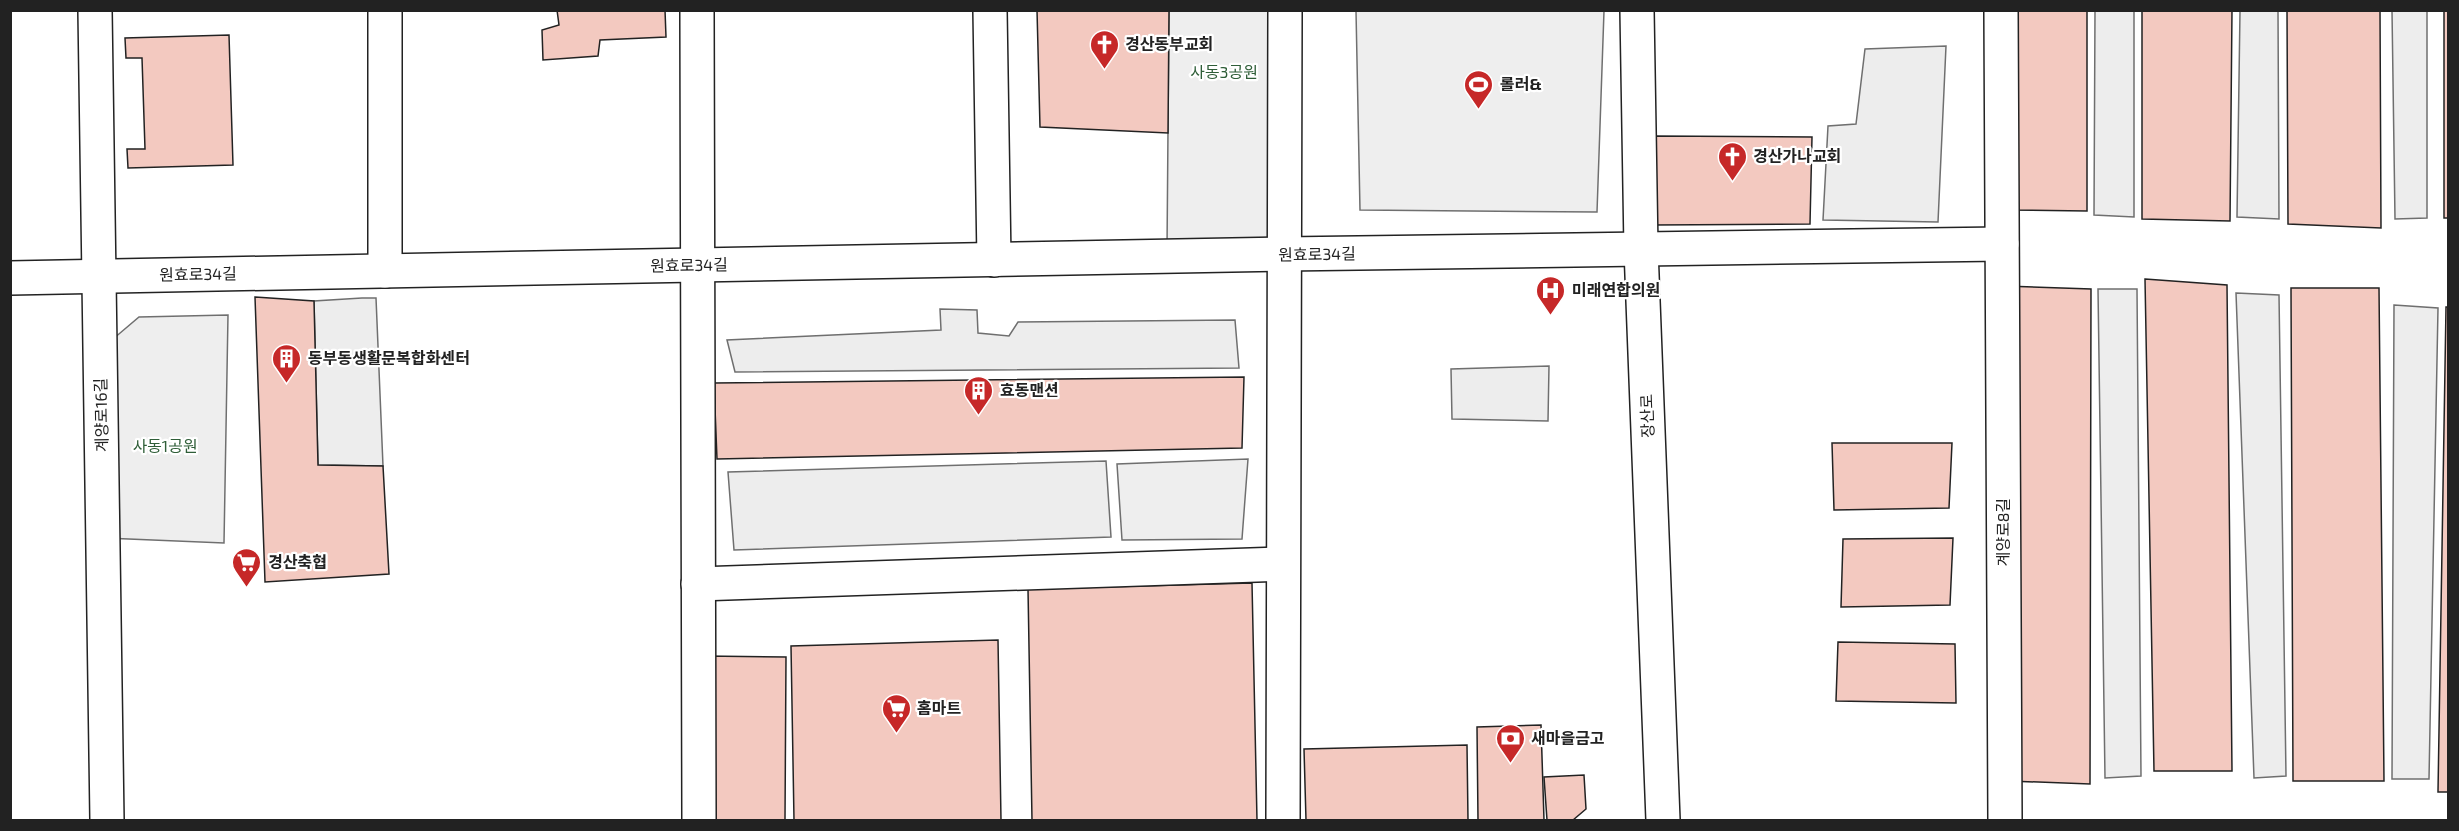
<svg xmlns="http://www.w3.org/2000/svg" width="2459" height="831" font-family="'Exo 2','Noto Sans KR',sans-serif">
  <rect width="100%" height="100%" fill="#fff"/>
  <!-- green -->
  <g fill="#eee" stroke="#6f6f6f" stroke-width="1.5">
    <polygon points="1169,11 1280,11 1277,234 1254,247 1167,249"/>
    <polygon points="1356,11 1604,11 1597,212 1360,210"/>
    <polygon points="228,315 224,543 105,538 113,339 139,317"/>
    <polygon points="1248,459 1242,539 1122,540 1117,464"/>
  </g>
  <!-- parking -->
  <g fill="#ededed" stroke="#6f6f6f" stroke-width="1.5">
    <polygon points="2095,11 2134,11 2134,217 2094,215"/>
    <polygon points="2240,11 2278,11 2279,219 2237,217"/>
    <polygon points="2392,11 2427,11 2427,218 2395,219"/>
    <polygon points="1946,46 1938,222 1823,220 1828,126 1856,124 1865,49"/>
    <polygon points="2098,289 2137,289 2141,776 2105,778"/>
    <polygon points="2236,293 2279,295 2286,776 2254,778"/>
    <polygon points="362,298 376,298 383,466 318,465 314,301"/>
    <polygon points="2394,305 2438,308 2429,779 2392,779"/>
    <polygon points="940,309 977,310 978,333 1009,336 1018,322 1235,320 1239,368 735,372 727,340 941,330"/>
    <polygon points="1549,366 1548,421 1452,419 1451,369"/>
    <polygon points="1106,461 1111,537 734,550 728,472"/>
  </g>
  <!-- building -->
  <g fill="#f3c9c0" stroke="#222" stroke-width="1.5">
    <polygon points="557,10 665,10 666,37 600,40 598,56 543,60 542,30 559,25"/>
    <polygon points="1037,10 1169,11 1168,133 1040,127"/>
    <polygon points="2008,10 2087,10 2087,211 2007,210"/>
    <polygon points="2142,10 2232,10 2230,221 2142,219"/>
    <polygon points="2287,10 2380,10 2381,228 2288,224"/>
    <rect x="2444" y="10" width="4" height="208"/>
    <polygon points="229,35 233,165 128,168 127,149 145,149 142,58 126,58 125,38"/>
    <polygon points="1654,136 1812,137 1810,224 1653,225"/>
    <polygon points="2145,279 2227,285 2232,771 2154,771"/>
    <polygon points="2004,286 2091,289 2090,784 2009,781"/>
    <polygon points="2291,288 2379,288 2384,781 2293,781"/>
    <polygon points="255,297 314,301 318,465 383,466 389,574 265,582"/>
    <polygon points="2446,307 2448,307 2448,792 2438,792"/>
    <polygon points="1244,377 1242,448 717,459 714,383"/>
    <polygon points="1832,443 1952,443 1949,508 1834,510"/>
    <polygon points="1953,538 1950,605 1841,607 1843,539"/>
    <polygon points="1252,583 1257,820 1032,820 1028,589"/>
    <polygon points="998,640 1001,820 794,820 791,646"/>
    <polygon points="1838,642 1955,644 1956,703 1836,701"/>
    <polygon points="704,656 786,657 785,820 702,820"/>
    <polygon points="1541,725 1544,820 1478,820 1477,727"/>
    <polygon points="1467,745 1468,820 1306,820 1304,749"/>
    <polygon points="1584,775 1586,809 1573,820 1547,820 1544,777"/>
  </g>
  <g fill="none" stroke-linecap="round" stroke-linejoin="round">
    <defs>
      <g id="street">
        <polyline points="95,10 107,820"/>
        <polyline points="697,10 699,820"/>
        <polyline points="990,10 994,260"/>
        <polyline points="1637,10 1641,249 1663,820"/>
        <polyline points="2001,10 2005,820"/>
        <polyline points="385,271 385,10"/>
        <polyline points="10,278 1284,254 2002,244"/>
        <polyline points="698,584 1283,564"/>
        <polyline points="1283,820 1285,10"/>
      </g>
    </defs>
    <!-- street casing -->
    <use href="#street" stroke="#222" stroke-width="36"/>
    <!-- street -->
    <use href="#street" stroke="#fff" stroke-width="33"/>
  </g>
  <!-- icons -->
  <defs>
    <symbol id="church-pin" viewBox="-11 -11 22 30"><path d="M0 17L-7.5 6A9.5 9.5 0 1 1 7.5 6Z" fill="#c62828" stroke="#fff"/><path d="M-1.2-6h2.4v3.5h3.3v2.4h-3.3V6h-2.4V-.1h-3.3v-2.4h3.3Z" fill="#fff"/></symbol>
    <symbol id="stadium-pin" viewBox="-11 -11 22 30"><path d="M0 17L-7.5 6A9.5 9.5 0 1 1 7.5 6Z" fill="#c62828" stroke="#fff"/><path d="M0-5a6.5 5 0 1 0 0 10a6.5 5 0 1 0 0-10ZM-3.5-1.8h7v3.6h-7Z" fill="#fff"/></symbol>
    <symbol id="hospital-pin" viewBox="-11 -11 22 30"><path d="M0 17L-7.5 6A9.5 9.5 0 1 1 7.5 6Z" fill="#c62828" stroke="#fff"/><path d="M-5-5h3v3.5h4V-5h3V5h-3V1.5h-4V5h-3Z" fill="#fff"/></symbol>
    <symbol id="building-pin" viewBox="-11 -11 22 30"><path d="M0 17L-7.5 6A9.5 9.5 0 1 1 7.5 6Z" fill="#c62828" stroke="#fff"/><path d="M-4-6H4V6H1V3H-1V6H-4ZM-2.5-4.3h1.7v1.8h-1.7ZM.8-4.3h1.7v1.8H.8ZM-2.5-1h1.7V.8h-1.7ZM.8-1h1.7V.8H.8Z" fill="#fff"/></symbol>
    <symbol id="supermarket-pin" viewBox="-11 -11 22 30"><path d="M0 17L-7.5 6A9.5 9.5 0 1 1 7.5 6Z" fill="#c62828" stroke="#fff"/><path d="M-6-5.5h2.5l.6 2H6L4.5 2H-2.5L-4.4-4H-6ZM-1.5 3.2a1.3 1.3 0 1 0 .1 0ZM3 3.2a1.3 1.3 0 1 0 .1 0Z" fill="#fff"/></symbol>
    <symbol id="bank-pin" viewBox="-11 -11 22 30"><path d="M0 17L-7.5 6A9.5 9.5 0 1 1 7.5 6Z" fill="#c62828" stroke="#fff"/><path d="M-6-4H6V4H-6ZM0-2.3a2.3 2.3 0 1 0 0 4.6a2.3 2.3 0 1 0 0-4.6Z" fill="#fff"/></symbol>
  </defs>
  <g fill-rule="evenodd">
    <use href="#church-pin" x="1088" y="28" width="33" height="45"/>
    <use href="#stadium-pin" x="1462" y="68" width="33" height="45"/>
    <use href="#church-pin" x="1716" y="140" width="33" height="45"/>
    <use href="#hospital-pin" x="1534" y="274" width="33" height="45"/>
    <use href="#building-pin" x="270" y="342" width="33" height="45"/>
    <use href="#building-pin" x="962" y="374" width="33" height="45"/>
    <use href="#supermarket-pin" x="230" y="546" width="33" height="45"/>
    <use href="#supermarket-pin" x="880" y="692" width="33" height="45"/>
    <use href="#bank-pin" x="1494" y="722" width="33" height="45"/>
  </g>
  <g text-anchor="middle" stroke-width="4.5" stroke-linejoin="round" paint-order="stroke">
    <!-- poi labels -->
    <g font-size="16" font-weight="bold" fill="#222" stroke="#fff" text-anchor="start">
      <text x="1125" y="50">경산동부교회</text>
      <text x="1500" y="90">롤러&amp;</text>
      <text x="1753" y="162">경산가나교회</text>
      <text x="1572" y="296">미래연합의원</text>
      <text x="308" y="364">동부동생활문복합화센터</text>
      <text x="1000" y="396">효동맨션</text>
      <text x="268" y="568">경산축협</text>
      <text x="917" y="714">홈마트</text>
      <text x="1531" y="744">새마을금고</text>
    </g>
    <!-- park labels -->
    <g font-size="16" fill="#2f5e38" stroke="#fff">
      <text x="1224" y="78">사동3공원</text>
      <text x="165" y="452">사동1공원</text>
    </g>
    <!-- street labels -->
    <g font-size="16" fill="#222" stroke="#fff">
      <text transform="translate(1317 254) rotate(-1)" y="6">원효로34길</text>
      <text transform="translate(689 265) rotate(-1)" y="6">원효로34길</text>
      <text transform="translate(198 274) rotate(-1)" y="6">원효로34길</text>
      <text transform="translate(101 415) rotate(-91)" y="6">계양로16길</text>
      <text transform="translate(1647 416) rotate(-92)" y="6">장산로</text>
      <text transform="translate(2003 532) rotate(-90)" y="6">계양로8길</text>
    </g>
  </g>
  <!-- border -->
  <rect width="2459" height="831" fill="none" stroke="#222222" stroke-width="24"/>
</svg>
